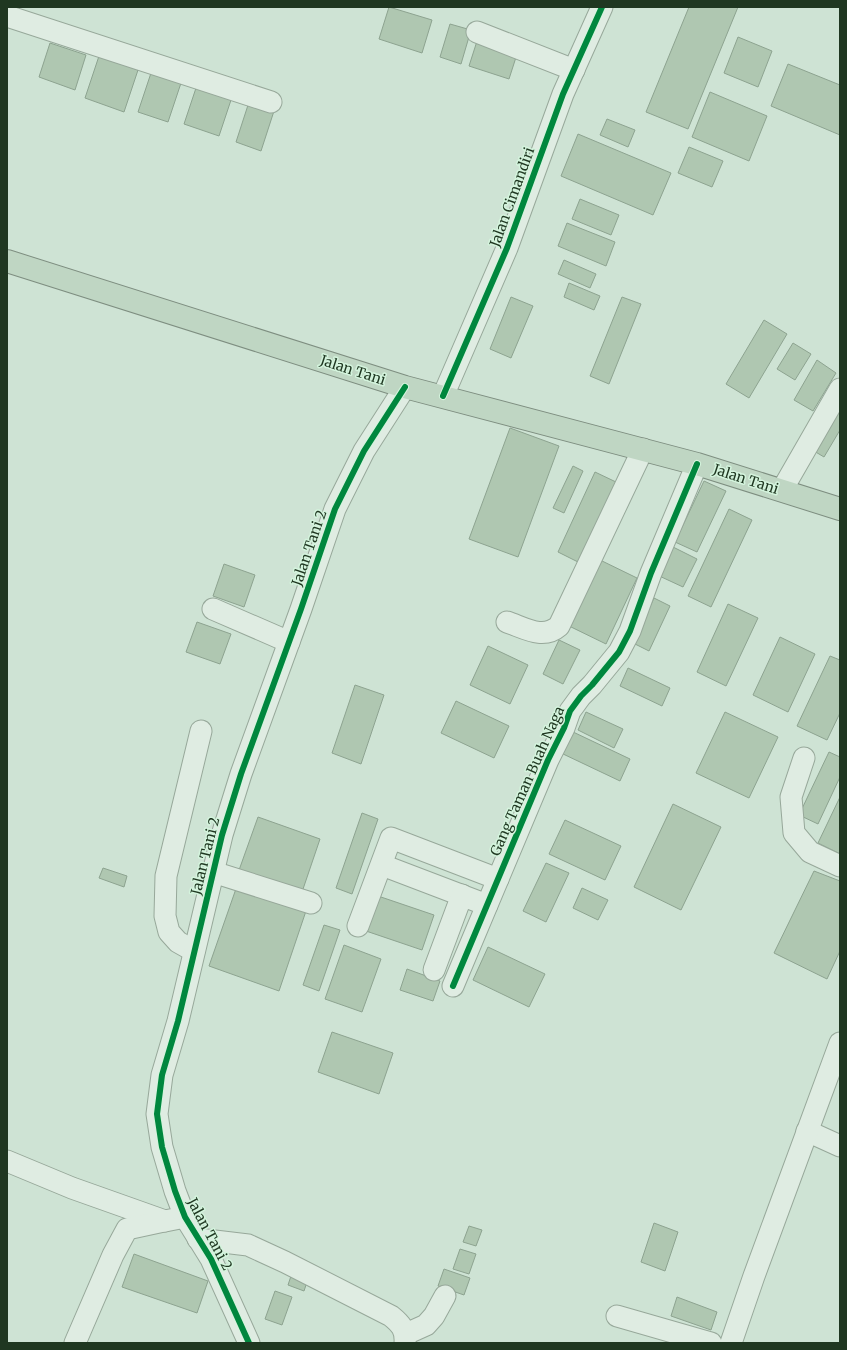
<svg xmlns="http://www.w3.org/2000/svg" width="847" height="1350" font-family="Merriweather,serif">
  <rect width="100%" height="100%" fill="#cee3d4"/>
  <!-- building -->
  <g fill="#afc7b1" stroke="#8da390">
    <polygon points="389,7 432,20 422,53 379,39"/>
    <polygon points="689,7 738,7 688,129 646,112"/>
    <polygon points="450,24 471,30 461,64 440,57"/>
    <polygon points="738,37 772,51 758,87 724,73"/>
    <polygon points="478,38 518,51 509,79 469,66"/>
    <polygon points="50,43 86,55 75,90 39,77"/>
    <polygon points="99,56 138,70 124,112 85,98"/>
    <polygon points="788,64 840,85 840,135 771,106"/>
    <polygon points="151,73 181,83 168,122 138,112"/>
    <polygon points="196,88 231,100 219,136 184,124"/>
    <polygon points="710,92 767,116 749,161 692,137"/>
    <polygon points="249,102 274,111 261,151 236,142"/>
    <polygon points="607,119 635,130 628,147 600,135"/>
    <polygon points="578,134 671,173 653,215 561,176"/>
    <polygon points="689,147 723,161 712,187 678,173"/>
    <polygon points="580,199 619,215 611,235 572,219"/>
    <polygon points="567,223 615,242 606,266 558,246"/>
    <polygon points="564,260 596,274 590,288 558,274"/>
    <polygon points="569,283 600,296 594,310 564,297"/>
    <polygon points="511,297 533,306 511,358 490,349"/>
    <polygon points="622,297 641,304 609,384 590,376"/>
    <polygon points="764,320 787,334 749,398 726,384"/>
    <polygon points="793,343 811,354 795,380 777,369"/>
    <polygon points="817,360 836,373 813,411 794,400"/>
    <polygon points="840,408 840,430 824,457 814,451"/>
    <polygon points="510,428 559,446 518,557 469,539"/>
    <polygon points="573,466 583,471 564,513 553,508"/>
    <polygon points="595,472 616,482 578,562 558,552"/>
    <polygon points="704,481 726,491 697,552 675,542"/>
    <polygon points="729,509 752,520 711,607 688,596"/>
    <polygon points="669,545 697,559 683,587 655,574"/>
    <polygon points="598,559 637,578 606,644 567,625"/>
    <polygon points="224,564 255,575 244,607 213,596"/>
    <polygon points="654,598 670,606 649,651 633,643"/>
    <polygon points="728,604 758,618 726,686 697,672"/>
    <polygon points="197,622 231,634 220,664 186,652"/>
    <polygon points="780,637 815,654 788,712 753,695"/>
    <polygon points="559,640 580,650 563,684 543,674"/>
    <polygon points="488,646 528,665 510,704 470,685"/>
    <polygon points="830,656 840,660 840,713 827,740 797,726"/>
    <polygon points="628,668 670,688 662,706 620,686"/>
    <polygon points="355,685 384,695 361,764 332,753"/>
    <polygon points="456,701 509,726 494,758 441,733"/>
    <polygon points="586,712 623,729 614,748 578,730"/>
    <polygon points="725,712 778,737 749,798 696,773"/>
    <polygon points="571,731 630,759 620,781 561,753"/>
    <polygon points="829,752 840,757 840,777 818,824 799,815"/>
    <polygon points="840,797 840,854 818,843"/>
    <polygon points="673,804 721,827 681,910 634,887"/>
    <polygon points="362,813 378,819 352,894 336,888"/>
    <polygon points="258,817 320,839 301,895 238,873"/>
    <polygon points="565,820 621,846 605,880 549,854"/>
    <polygon points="546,863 569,873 546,922 523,911"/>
    <polygon points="103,868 127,876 124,887 99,878"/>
    <polygon points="814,871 840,881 840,951 827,979 774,953"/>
    <polygon points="238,883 307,908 279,991 209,966"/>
    <polygon points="582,888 608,900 598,920 573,908"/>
    <polygon points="378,896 434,915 422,950 366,931"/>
    <polygon points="324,925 340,930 319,991 303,985"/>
    <polygon points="344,945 381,959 362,1012 325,999"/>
    <polygon points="488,947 545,974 529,1007 473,980"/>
    <polygon points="407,969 440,981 433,1001 400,990"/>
    <polygon points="332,1032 393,1053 379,1094 318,1072"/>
    <polygon points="654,1223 678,1232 665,1271 641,1262"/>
    <polygon points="469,1226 482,1230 476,1246 463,1242"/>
    <polygon points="460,1249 476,1254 469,1274 453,1269"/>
    <polygon points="134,1254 208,1281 197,1313 122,1287"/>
    <polygon points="444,1269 470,1278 464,1295 438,1286"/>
    <polygon points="292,1273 308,1279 304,1291 288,1285"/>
    <polygon points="275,1291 292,1297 282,1325 265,1319"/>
    <polygon points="677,1297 717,1312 711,1330 671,1316"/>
  </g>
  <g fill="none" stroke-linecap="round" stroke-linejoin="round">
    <defs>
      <g id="minor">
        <polyline points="7,16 271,102"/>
        <polyline points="477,32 574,70"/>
        <polyline points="443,396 507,248 563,94 602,7"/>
        <polyline points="782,490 840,389"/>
        <polyline points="213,609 289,642"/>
        <path d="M 507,622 C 525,628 543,640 559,626 L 643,449"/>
        <polyline points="804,758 791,797 794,833 810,852 840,866"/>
        <polyline points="382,865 487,905"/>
        <polyline points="213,872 311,903"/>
        <polyline points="358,926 391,838 498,879"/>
        <polyline points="194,951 178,942 169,932 165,916 166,876 201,731"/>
        <polyline points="434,970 462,895"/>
        <polyline points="453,986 548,760 564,728 570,711 581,696 592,685 619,652 630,631 651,573 697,464"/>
        <polyline points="807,1131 840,1146"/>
        <polyline points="7,1161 72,1188 165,1221 185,1217"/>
        <path d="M 198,1239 L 248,1245 L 285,1262 L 391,1316 C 401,1324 406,1330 405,1343"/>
        <polyline points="617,1316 711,1343"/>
        <polyline points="406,1334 426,1325 434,1316 445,1296"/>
        <polyline points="75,1343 113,1255 127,1229 164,1221"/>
        <polyline points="249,1343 211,1259 185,1217 175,1191 162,1147 157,1114 162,1075 178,1021 222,835 241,774 301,609 335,509 364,451 405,387"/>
        <polyline points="731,1343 754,1276 840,1043"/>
      </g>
      <polyline id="highway" points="7,261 405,387 697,464 840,509"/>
    </defs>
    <!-- minor casing -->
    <use href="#minor" stroke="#97a89a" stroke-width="23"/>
    <!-- highway casing -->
    <use href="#highway" stroke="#7e8e80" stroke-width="24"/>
    <!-- minor -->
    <use href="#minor" stroke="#dfece2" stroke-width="21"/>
    <!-- highway -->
    <use href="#highway" stroke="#bfd6c3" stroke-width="22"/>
    <defs>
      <g id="cycleway">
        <polyline points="443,396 507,248 563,94 602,7"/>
        <polyline points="453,986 548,760 564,728 570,711 581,696 592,685 619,652 630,631 651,573 697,464"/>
        <polyline points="249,1343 211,1259 185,1217 175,1191 162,1147 157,1114 162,1075 178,1021 222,835 241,774 301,609 335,509 364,451 405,387"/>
      </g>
    </defs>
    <!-- cycleway casing -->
    <use href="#cycleway" stroke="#d4f4dd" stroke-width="8"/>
    <!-- cycleway -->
    <use href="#cycleway" stroke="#00873e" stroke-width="6"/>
  </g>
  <g text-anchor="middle" stroke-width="3" stroke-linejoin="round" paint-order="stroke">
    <!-- street labels -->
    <g font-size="14" fill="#1f3721" stroke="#d4f4dd">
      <text transform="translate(512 197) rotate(-70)" y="5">Jalan Cimandiri</text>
      <text transform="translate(353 370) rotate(18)" y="5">Jalan Tani</text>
      <text transform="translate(746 479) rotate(18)" y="5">Jalan Tani</text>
      <text transform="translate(309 548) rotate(-71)" y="5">Jalan Tani 2</text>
      <text transform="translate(527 781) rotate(-66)" y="5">Gang Taman Buah Naga</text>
      <text transform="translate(205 856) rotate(-76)" y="5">Jalan Tani 2</text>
      <text transform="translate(210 1234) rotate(62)" y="5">Jalan Tani 2</text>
    </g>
  </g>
  <!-- border -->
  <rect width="847" height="1350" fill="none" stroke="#1f3721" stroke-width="16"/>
</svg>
